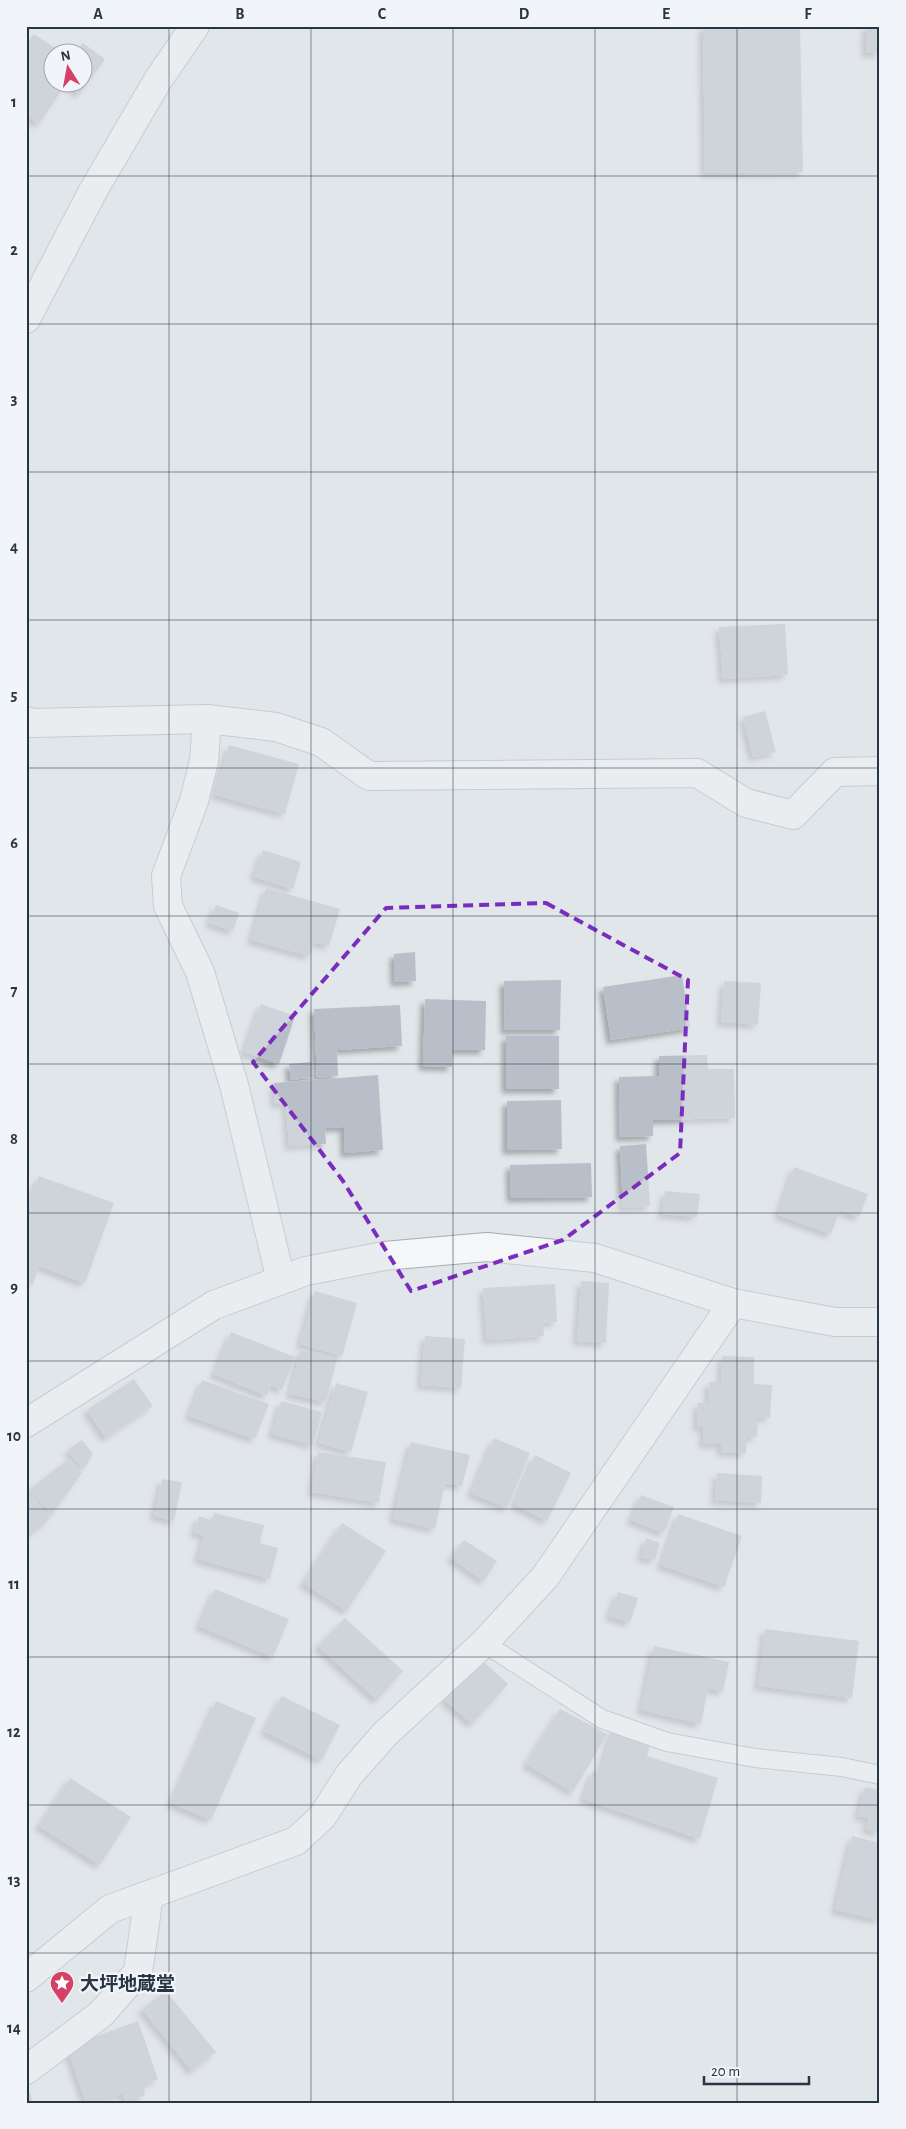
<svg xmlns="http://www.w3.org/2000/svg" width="906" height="2129" font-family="'Alegreya Sans','Noto Sans JP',sans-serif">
  <defs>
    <filter id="shadow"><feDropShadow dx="-4.5" dy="4.5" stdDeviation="2.5" flood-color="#0004"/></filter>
  </defs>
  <rect width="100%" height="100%" fill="#e1e6ea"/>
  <!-- building -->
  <g fill="#b8bfc8" filter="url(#shadow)">
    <polygon points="703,26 800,26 803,172 705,173"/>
    <rect x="866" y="26" width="14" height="27"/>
    <polygon points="34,34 61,52 52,52 52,82 67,82 39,124 26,115 26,45"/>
    <polygon points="83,43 105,59 80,94 68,85 70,82 82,82 82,52 76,52"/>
    <polygon points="785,624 788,675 723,679 719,627"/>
    <polygon points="765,711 776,752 753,757 743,717"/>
    <polygon points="229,745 299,764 285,814 215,795"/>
    <polygon points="263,850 301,862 293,889 254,877"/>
    <polygon points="266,888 340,909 329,946 314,942 310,956 251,940"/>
    <polygon points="216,905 239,913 233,931 209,923"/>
    <polygon points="415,952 416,981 395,982 394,954"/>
    <polygon points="682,975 690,1028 611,1040 603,987"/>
    <polygon points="561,980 560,1030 505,1030 504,981"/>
    <polygon points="724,981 761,983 758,1025 721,1022"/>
    <polygon points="425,999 486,1001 485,1050 452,1050 452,1067 423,1066"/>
    <polygon points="261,1004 295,1016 279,1064 244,1052"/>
    <polygon points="400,1005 402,1046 337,1050 338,1076 317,1078 314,1009"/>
    <rect x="506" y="1036" width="53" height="53"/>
    <polygon points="707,1055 708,1069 734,1069 735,1118 653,1120 653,1136 620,1137 619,1077 659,1076 659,1056"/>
    <polygon points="312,1062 314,1077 291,1080 289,1064"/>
    <polygon points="378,1075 383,1150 345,1153 344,1127 325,1128 326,1144 289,1146 286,1104 275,1104 274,1083"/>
    <polygon points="561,1100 562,1149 507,1150 507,1101"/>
    <polygon points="646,1144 650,1206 623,1208 620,1146"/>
    <polygon points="591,1163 592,1197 511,1198 510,1165"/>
    <polygon points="794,1167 868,1194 859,1217 840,1210 831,1234 778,1215"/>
    <polygon points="39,1176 114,1203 85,1283 39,1266 33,1284 26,1281 26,1211"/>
    <polygon points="665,1191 700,1194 697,1217 662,1214"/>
    <polygon points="581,1281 609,1283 606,1343 577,1341"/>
    <polygon points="555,1284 557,1322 543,1323 544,1336 487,1340 483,1288"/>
    <polygon points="315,1291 357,1303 342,1356 300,1344"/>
    <polygon points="231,1332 295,1357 282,1390 271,1385 267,1396 214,1374"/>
    <polygon points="425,1336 465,1339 461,1388 421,1385"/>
    <polygon points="300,1350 337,1359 326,1402 290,1394"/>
    <polygon points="722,1356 754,1357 754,1384 772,1385 770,1418 758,1417 757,1437 747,1437 746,1453 721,1452 721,1444 703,1444 704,1427 697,1427 698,1403 708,1403 709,1382 721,1382"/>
    <polygon points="134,1379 153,1406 106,1438 87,1410"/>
    <polygon points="202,1380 269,1404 255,1439 189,1416"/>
    <polygon points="336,1383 368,1392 351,1452 319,1443"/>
    <polygon points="281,1401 322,1412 313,1445 272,1434"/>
    <polygon points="494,1438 530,1453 507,1508 471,1493"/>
    <polygon points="82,1440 93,1454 83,1470 68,1450"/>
    <polygon points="411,1442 470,1455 462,1486 445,1483 435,1529 393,1519"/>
    <polygon points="318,1452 386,1462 379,1503 312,1492"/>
    <polygon points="535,1455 571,1473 547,1521 514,1504"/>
    <polygon points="70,1458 82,1473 51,1516 30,1489"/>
    <polygon points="717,1473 762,1476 761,1503 715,1500"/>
    <polygon points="162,1479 182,1482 174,1521 154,1516"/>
    <polygon points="31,1493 50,1519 32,1533 26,1526 26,1497"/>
    <polygon points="641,1495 674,1507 664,1533 631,1520"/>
    <polygon points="214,1513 264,1525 260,1543 278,1548 270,1579 198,1559 204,1535 194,1533 199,1516 212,1521"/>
    <polygon points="678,1514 742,1536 724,1587 661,1565"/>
    <polygon points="342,1523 386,1551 347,1611 303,1583"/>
    <polygon points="646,1538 660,1543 655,1560 641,1557"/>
    <polygon points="464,1540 497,1561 484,1581 451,1558"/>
    <polygon points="215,1589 289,1619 273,1657 199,1626"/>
    <polygon points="618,1592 638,1598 630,1623 609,1616"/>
    <polygon points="345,1618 403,1671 377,1700 318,1646"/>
    <polygon points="765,1629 859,1641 852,1698 758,1686"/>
    <polygon points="654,1646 729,1662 723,1692 708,1688 701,1724 641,1710"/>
    <polygon points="481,1659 508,1684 472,1724 444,1699"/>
    <polygon points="282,1696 340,1725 322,1760 264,1731"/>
    <polygon points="216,1701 256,1718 211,1820 171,1803"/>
    <polygon points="560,1709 607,1734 573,1792 526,1764"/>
    <polygon points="613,1729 651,1740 647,1756 718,1778 700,1839 583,1799 593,1771 600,1772"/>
    <polygon points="70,1778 131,1817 100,1865 39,1826"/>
    <polygon points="865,1787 880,1790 880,1832 866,1829 869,1818 858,1816"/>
    <polygon points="852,1836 880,1843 880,1920 835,1910"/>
    <polygon points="166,1991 216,2052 192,2071 142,2009"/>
    <polygon points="138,2021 158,2079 143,2086 145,2095 126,2102 122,2093 96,2103 86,2103 67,2047"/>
    <polygon points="30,2093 33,2103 26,2103 26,2094"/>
  </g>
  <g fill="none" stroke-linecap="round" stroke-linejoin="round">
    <defs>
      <polyline id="service" points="484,1643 602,1719 667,1742 755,1758 842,1767 880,1775"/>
      <g id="minor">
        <polyline points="26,319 93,191 158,80 195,26"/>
        <polyline points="207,719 204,761 194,801 166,876 168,906 200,972 234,1085 281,1280"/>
        <polyline points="26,721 33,723 207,719 276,727 321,742 369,776 697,773 746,803 793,815 835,772 880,771"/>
        <polyline points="26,1978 110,1909 296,1841 322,1817 349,1775 385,1734 484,1643 545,1577 733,1303"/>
        <polyline points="26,2070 101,2014 138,1972 149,1895"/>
      </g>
      <polyline id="tertiary" points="26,1423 214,1305 306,1271 384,1256 487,1247 595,1258 733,1303 835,1322 880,1322"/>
    </defs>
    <!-- service casing -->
    <use href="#service" stroke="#a6adb5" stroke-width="20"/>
    <!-- minor casing -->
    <use href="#minor" stroke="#a6adb5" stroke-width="30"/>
    <!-- tertiary casing -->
    <use href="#tertiary" stroke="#a6adb5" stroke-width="30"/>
    <!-- service -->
    <use href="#service" stroke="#f4f6f8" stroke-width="18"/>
    <!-- minor -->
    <use href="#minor" stroke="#f4f6f8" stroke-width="28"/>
    <!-- tertiary -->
    <use href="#tertiary" stroke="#f4f6f8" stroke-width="28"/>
  </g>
  <!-- marked area -->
  <path d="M0 0H906V2129H0ZM 546,903 L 688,980 L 680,1153 L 563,1240 L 411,1291 L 343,1181 L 253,1062 L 386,908 Z" fill="#e1e6ea" fill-opacity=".55" fill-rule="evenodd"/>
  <path fill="none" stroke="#7b2cbf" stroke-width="4" stroke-dasharray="10 6" stroke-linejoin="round" d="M 546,903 L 688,980 L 680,1153 L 563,1240 L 411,1291 L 343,1181 L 253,1062 L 386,908 Z"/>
  <!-- grid -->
  <path fill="none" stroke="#283543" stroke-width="1" stroke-opacity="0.55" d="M 169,26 L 169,2103M 311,26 L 311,2103M 453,26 L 453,2103M 595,26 L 595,2103M 737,26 L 737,2103M 26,176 L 880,176M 26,324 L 880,324M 26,472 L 880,472M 26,620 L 880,620M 26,768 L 880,768M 26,916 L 880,916M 26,1064 L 880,1064M 26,1213 L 880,1213M 26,1361 L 880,1361M 26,1509 L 880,1509M 26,1657 L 880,1657M 26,1805 L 880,1805M 26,1953 L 880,1953"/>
  <!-- icons -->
  <defs>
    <symbol id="sight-pin" viewBox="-11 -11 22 30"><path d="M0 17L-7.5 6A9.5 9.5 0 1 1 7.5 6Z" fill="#d64067" stroke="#f1f4f8"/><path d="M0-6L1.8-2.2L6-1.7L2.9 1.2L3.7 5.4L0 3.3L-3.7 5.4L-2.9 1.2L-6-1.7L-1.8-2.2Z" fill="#fff"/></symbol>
  </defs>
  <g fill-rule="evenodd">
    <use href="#sight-pin" x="48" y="1969" width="28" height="38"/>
  </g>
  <g text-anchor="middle" stroke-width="4.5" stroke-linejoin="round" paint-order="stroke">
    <!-- poi labels -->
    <g font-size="19" font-weight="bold" fill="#283543" stroke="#f1f4f8" text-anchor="start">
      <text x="80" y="1990">大坪地蔵堂</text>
    </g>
  </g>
  <!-- border -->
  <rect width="906" height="2129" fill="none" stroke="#f1f4f8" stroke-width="55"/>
  <!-- north arrow -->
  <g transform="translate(68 68) rotate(349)"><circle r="24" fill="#f1f4f8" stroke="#a1a8b0"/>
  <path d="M0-4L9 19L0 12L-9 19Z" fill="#d64067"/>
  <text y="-8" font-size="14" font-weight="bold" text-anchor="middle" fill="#283543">N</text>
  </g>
  <!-- scale -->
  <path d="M704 2076v8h105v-8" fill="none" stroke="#283543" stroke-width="2.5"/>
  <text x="711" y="2076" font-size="15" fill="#283543" stroke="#f1f4f8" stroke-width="4" paint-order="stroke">20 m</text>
  <rect x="28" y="28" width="850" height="2074" fill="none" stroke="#283543" stroke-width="2"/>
  <g font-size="16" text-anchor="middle" font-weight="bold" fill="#283543">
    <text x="98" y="19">A</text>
    <text x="240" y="19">B</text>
    <text x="382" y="19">C</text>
    <text x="524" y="19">D</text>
    <text x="666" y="19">E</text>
    <text x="808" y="19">F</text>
    <text x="14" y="107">1</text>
    <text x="14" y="255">2</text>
    <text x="14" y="404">3</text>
    <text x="14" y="552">4</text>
    <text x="14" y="700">5</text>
    <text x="14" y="848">6</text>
    <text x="14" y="996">7</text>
    <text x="14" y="1144">8</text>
    <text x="14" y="1292">9</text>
    <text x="14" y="1441">10</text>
    <text x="14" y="1589">11</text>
    <text x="14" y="1737">12</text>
    <text x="14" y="1885">13</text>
    <text x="14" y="2033">14</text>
  </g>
</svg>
